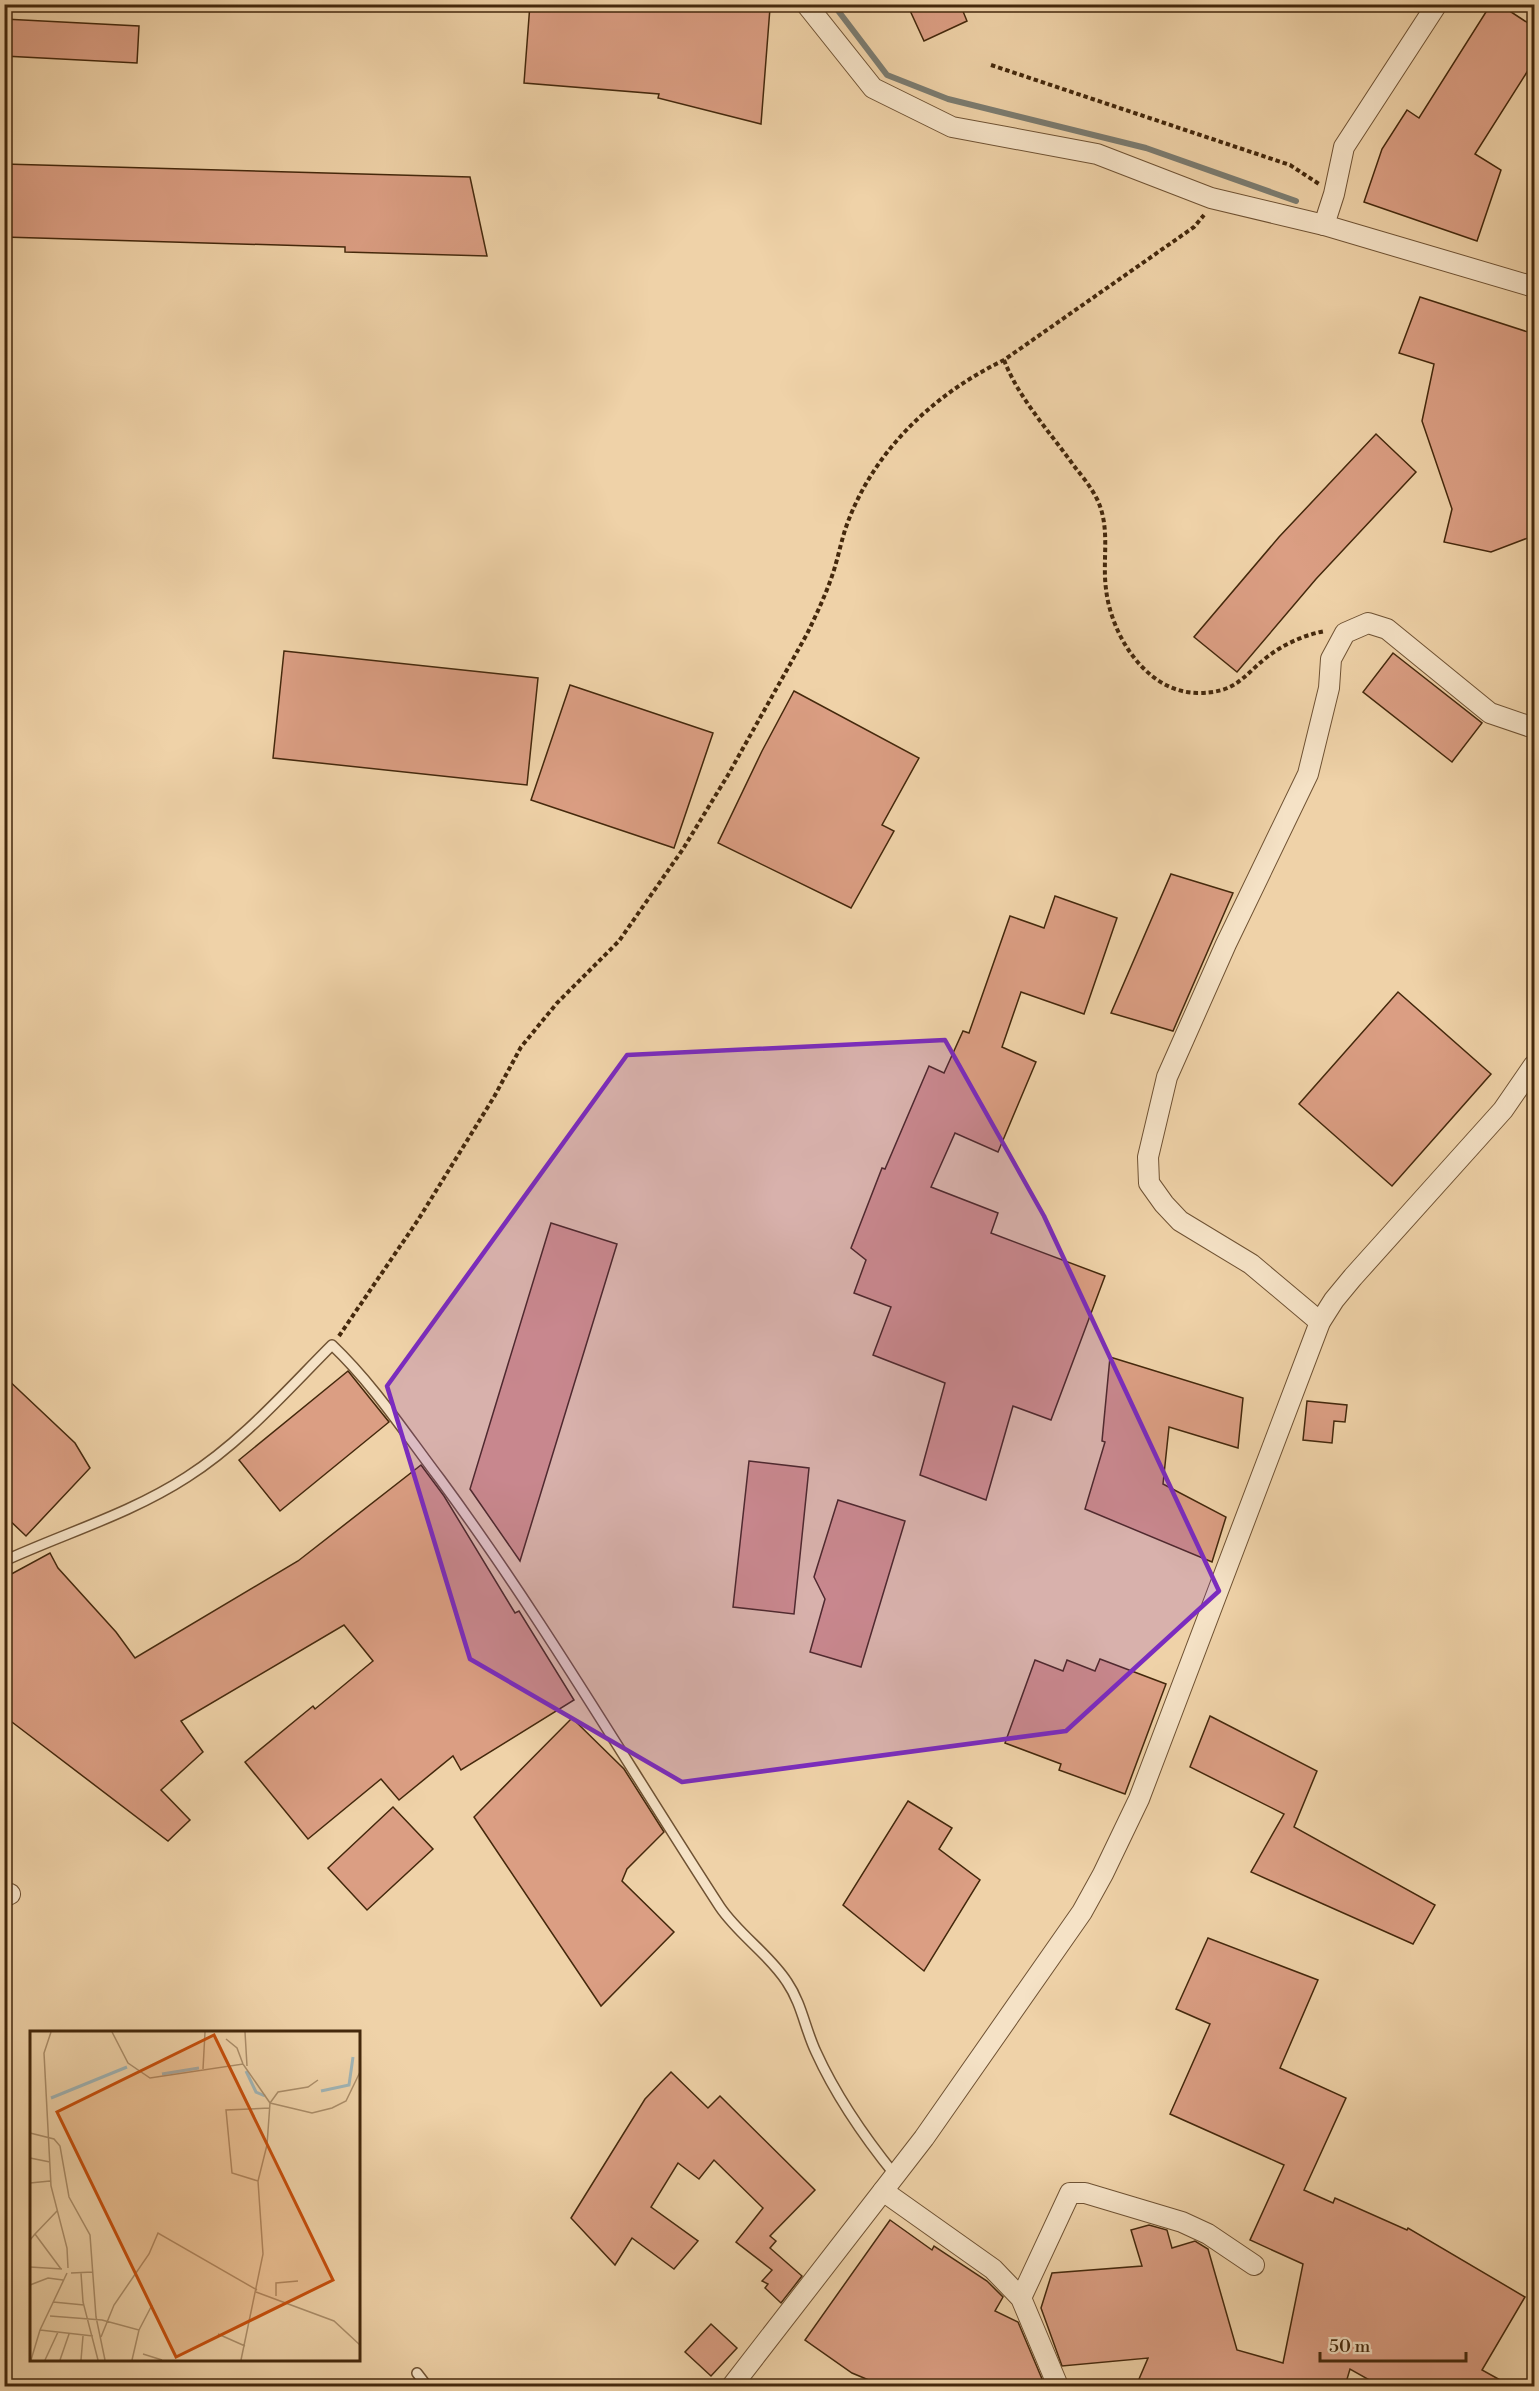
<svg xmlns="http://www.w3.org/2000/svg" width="1539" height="2391" font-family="'Libre Bodoni',serif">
  <rect width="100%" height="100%" fill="#efd2a8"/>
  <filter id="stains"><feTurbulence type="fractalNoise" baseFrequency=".00333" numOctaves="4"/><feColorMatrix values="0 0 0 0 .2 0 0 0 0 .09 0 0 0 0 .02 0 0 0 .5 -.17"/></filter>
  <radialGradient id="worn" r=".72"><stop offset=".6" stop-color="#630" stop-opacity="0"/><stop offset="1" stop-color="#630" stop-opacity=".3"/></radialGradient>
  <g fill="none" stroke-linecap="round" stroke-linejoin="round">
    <!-- stream -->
    <polyline stroke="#7b7c71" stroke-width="6" points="833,4 887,75 948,99 1146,148 1296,201"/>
  </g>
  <!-- building -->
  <g fill="#db9e83" stroke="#44280c" stroke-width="1.5">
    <polygon points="530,4 727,4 770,8 761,124 658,98 659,94 524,83"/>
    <polygon points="907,4 960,4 967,21 924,41"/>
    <polygon points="1491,4 1499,4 1534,27 1534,61 1475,154 1501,170 1477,241 1364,202 1382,149 1407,110 1419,118"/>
    <polygon points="4,19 139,26 137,63 4,56"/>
    <polygon points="4,164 470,177 487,256 345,252 345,247 4,237"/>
    <polygon points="1420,297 1534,334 1534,528 1533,536 1491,552 1444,542 1452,509 1422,421 1434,364 1399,353"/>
    <polygon points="1376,434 1416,472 1316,579 1237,672 1194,637 1279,537"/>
    <polygon points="284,651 538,678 527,785 273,758"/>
    <polygon points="1393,653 1482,723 1452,762 1363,692"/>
    <polygon points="570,685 713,733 674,848 531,800"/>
    <polygon points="794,691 919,758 882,825 894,831 851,908 718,843 762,751"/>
    <polygon points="1171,874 1233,893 1173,1031 1111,1013"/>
    <polygon points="1055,896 1117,918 1084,1014 1021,992 1002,1047 1036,1062 998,1152 955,1133 931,1187 998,1213 991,1233 1105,1276 1051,1420 1013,1406 986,1500 920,1475 945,1383 873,1355 891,1307 854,1293 866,1260 851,1248 882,1168 885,1169 929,1066 944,1073 963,1031 969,1033 1010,916 1044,928"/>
    <polygon points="1398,992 1491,1074 1392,1186 1299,1104"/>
    <polygon points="551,1223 617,1244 520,1561 470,1489"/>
    <polygon points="1110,1357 1243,1398 1238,1448 1169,1427 1163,1484 1226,1517 1212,1562 1085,1509 1105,1442 1102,1441"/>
    <polygon points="348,1371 389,1422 280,1511 239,1460"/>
    <polygon points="4,1376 75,1443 90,1468 26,1536 4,1515"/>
    <polygon points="1307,1401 1347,1405 1345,1422 1334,1421 1332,1443 1303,1440"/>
    <polygon points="749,1461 809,1468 794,1614 733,1607"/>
    <polygon points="421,1465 444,1496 515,1613 519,1611 574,1700 461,1770 453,1756 399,1800 381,1779 308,1839 245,1762 313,1706 315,1709 373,1661 344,1625 181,1721 203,1752 161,1790 190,1820 168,1841 4,1716 4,1578 50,1553 58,1568 116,1632 135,1658 298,1561"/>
    <polygon points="838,1500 905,1521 861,1667 810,1652 825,1599 814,1577"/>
    <polygon points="1100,1659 1166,1684 1125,1794 1059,1770 1061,1764 1005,1743 1035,1660 1063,1671 1067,1660 1095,1671"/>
    <polygon points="1210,1716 1317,1771 1294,1827 1435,1905 1413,1944 1251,1872 1284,1814 1190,1767"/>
    <polygon points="572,1718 624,1769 664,1832 627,1869 622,1881 674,1932 601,2006 474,1817"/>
    <polygon points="908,1801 952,1828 939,1849 980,1880 924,1971 843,1905"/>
    <polygon points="393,1807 433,1849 367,1910 328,1868"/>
    <polygon points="1208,1938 1318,1980 1280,2068 1346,2098 1304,2190 1333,2203 1335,2198 1407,2230 1408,2228 1525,2297 1482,2370 1511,2386 1380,2386 1350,2369 1345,2386 1136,2386 1148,2358 1062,2366 1041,2308 1052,2273 1142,2266 1131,2230 1149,2225 1167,2230 1172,2248 1195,2241 1208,2249 1237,2350 1283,2363 1303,2264 1250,2240 1284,2165 1170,2114 1210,2024 1176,2009"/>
    <polygon points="671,2072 708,2108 720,2096 815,2190 770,2236 776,2241 770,2248 802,2276 781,2303 765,2288 768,2284 762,2281 772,2270 736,2242 763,2208 714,2160 699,2179 678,2163 651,2207 698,2241 674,2269 632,2238 615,2265 571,2218 645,2099"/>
    <polygon points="890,2220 932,2250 934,2246 987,2281 1003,2297 995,2311 1018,2322 1045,2386 883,2386 852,2373 805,2340"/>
    <polygon points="711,2324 737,2348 711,2376 685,2352"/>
  </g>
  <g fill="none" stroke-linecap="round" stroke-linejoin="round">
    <defs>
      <g id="service">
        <path d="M 4,1561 C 65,1533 130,1514 187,1477 C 242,1442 286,1391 332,1345 C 374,1385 405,1433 440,1479 C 541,1616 627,1764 720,1907 C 739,1935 769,1954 787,1982 C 802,2004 805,2029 816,2052 C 836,2096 865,2138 895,2175"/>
        <polyline points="417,2373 427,2386"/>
      </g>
      <g id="minor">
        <polyline points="806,4 873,88 952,127 1097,154 1211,198 1324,225 1534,287"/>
        <polyline points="1324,225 1334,194 1344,147 1437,4"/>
        <polyline points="1320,1322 1251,1264 1180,1221 1164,1204 1149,1183 1148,1157 1167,1077 1226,944 1308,774 1329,688 1331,659 1345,633 1368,623 1387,629 1490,713 1534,728"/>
        <polyline points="4,1897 10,1894"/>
        <polyline points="883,2191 993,2269 1021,2298 1058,2386"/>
        <polyline points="1021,2298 1070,2193 1085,2193 1182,2222 1208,2234 1254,2265"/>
        <polyline points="732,2386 924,2138 1082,1912 1103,1874 1139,1799 1320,1322 1334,1300 1353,1277 1503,1110 1534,1065"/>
      </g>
    </defs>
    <!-- service casing -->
    <use href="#service" stroke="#6f5233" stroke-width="12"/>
    <!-- minor casing -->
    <use href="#minor" stroke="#6f5233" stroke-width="22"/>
    <!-- path -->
    <g stroke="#44280c" stroke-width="4" stroke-dasharray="4.5 3" stroke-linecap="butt">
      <polyline points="991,65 1290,165 1319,184"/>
      <path d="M 1004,360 C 1019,399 1050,432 1074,466 C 1082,476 1091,487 1097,499 C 1111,528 1102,559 1106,589 C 1111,635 1146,692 1197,693 C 1236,693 1241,678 1267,657 C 1284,644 1304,635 1325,631"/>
      <path d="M 339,1336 L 418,1220 L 494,1097 L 521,1047 L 557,1003 L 619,941 L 683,849 L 728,775 L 807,634 C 817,613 827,592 834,570 C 838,557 841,543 845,530 C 871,453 932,395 1004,360 L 1194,227 L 1204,215"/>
    </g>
    <!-- service -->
    <use href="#service" stroke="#f5e2c6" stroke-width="9"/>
    <!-- minor -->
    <use href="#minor" stroke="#f5e2c6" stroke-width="20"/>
  </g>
  <!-- marked area -->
  <path fill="#7b2cbf" fill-opacity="0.2" stroke="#7b2cbf" stroke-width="4.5" stroke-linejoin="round" d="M 945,1040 L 1044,1216 L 1219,1591 L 1066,1731 L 682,1782 L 470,1659 L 387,1386 L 627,1055 Z"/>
  <!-- overview -->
  <g transform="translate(30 2031)">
    <rect width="330" height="330" fill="#efd2a8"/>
    <path fill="none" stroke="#a0b4b5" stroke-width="3" d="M 216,40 L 226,61 L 235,65M 132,43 L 169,37M 291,60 L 319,54 L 323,26M 21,67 L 97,36"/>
    <path fill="none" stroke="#ab8e6a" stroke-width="1.5" d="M 21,1 L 14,22 L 21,155 L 37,217 L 38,237M 82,1 L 98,32 L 120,47 L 213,33 L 240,72M 215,1 L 217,35M 196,8 L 207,17 L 213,33M 173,38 L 175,1M 240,72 L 282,82 L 302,77 L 316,70 L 330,41M 0,102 L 24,108 L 30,115 L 39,166 L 60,204 L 66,286 L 75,329M 0,127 L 20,131M 228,150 L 202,142 L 196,79 L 240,77M 0,152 L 20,150M 5,203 L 27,180M 0,209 L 5,203 L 31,238M 0,236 L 32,238M 41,242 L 63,241M 51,242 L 53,271 L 68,329M 0,254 L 18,247 L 33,249M 226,261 L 304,290 L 330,314M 246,265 L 246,252 L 268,250M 23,271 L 54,274M 20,285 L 72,289 L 109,299 L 102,329M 10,299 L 63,305M 109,299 L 122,274M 188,303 L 215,315M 71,306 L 84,274 L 119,223 L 128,202 L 227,259M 113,323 L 132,329M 1,329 L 10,299 L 37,242M 15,329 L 28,301M 30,329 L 39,303M 51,329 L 53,305M 211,329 L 233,223 L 228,150 L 237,114 L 240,72 L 248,61 L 278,56 L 288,49"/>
    <path fill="#c74f0c" fill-opacity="0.15" stroke="#c74f0c" stroke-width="3" d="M 184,4 L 303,249 L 146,326 L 27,81 Z"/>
    <rect width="330" height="330" fill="none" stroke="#44280c" stroke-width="3"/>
  </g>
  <!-- margin -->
  <rect width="1539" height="2391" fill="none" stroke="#efd2a8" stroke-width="24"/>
  <rect x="6" y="6" width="1527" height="2379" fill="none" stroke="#44280c" stroke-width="3"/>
  <rect x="12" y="12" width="1515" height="2367" fill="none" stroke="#44280c" stroke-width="1.5"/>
  <!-- scale -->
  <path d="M1320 2352v9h146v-9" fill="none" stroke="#44280c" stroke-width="3"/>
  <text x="1329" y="2352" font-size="18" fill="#44280c" stroke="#f5e2c6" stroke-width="4.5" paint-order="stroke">50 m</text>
  <rect width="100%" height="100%" filter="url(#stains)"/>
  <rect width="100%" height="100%" fill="url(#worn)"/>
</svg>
